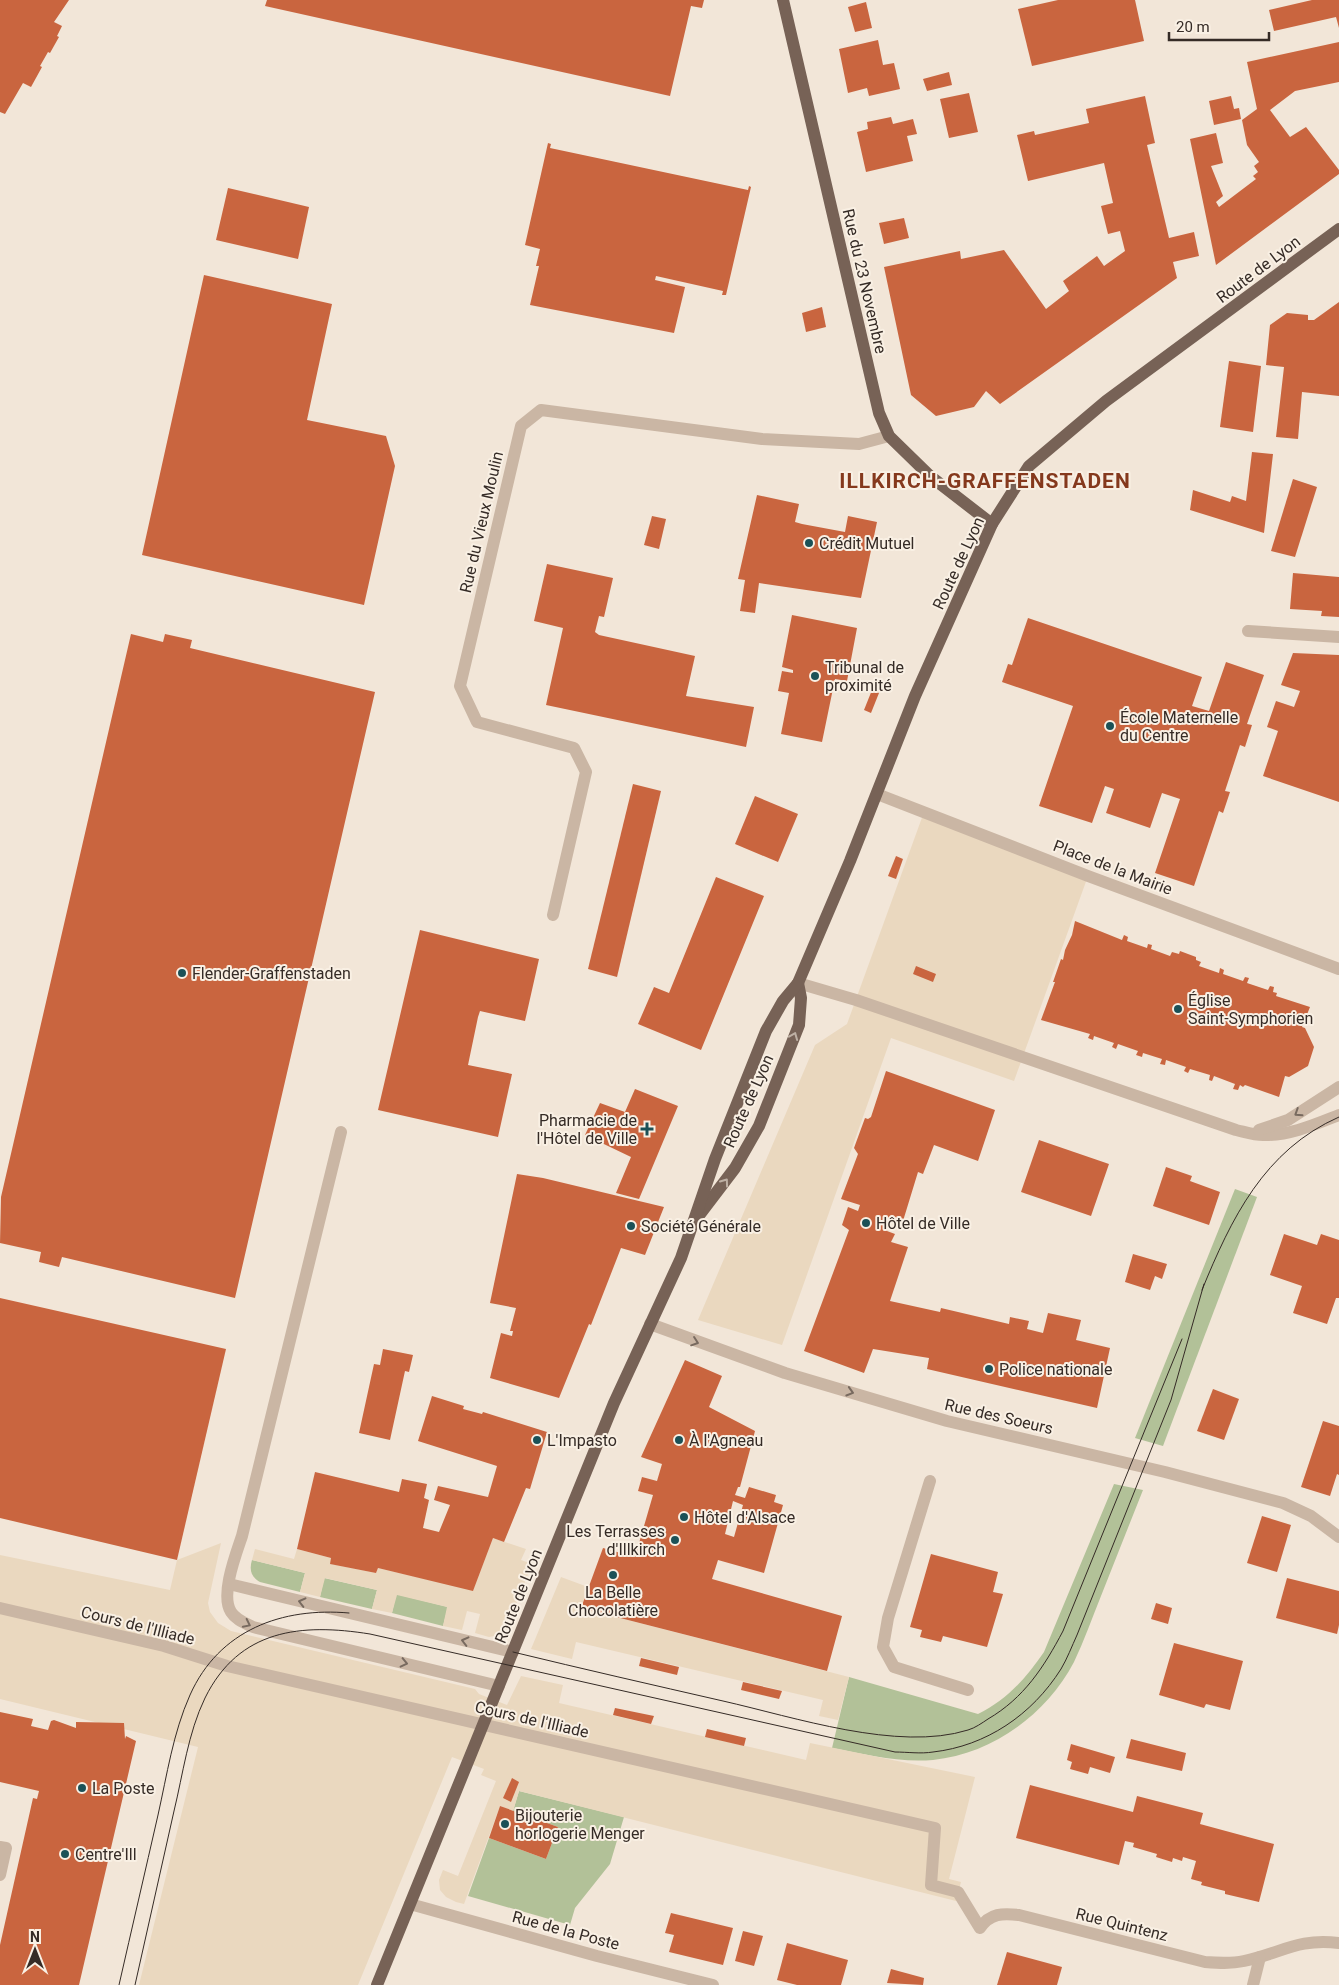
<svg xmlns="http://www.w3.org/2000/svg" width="1339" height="1985" font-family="Roboto,sans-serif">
  <rect width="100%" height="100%" fill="#f2e6d8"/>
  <!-- green -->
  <g fill="#b2c198">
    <polygon points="1235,1189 1257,1197 1163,1446 1135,1438"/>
    <path d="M 1114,1484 L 1143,1490 C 1129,1525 1115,1561 1101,1596 C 1092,1618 1084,1641 1074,1662 C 1046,1715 992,1754 933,1760 C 898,1763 865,1754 832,1748 L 849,1677 L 978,1714 C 1007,1700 1026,1678 1044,1652 Z"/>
    <path d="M 252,1560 L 305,1573 L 300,1592 L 260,1582 C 251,1577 249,1570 252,1560 Z"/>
    <polygon points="324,1578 377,1590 372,1609 320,1597"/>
    <polygon points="396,1594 448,1607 443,1626 392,1613"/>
    <polygon points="519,1791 624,1817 610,1864 575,1908 570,1925 468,1896 489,1838 546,1859 558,1827 513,1811"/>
  </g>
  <!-- plaza -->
  <g fill="#ead8bf">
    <polygon points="924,812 1088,876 1014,1081 891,1038 782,1345 698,1320 815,1045 847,1024"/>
    <polygon points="493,1538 526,1549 521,1560 532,1564 507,1627 499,1635 489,1637 475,1633 480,1614 467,1611 462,1630 443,1626 447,1607 397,1595 392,1613 372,1609 377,1590 325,1578 320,1597 300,1592 305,1573 252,1560 255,1549 294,1559 297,1549 331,1558 331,1564 376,1573 378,1568 473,1590"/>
    <polygon points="221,1543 208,1603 210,1612 218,1623 231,1631 475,1689 479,1694 507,1705 521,1676 563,1685 559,1703 806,1760 810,1743 975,1777 949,1879 961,1882 956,1901 519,1791 513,1811 500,1806 464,1904 456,1902 446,1897 440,1890 439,1880 443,1870 458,1876 496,1781 481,1775 484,1769 452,1757 358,1985 139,1985 198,1747 0,1699 0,1555 170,1590 177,1560"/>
    <polygon points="561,1577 588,1587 581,1608 849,1677 838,1720 819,1716 823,1700 576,1642 572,1659 531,1649"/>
  </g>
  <!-- building -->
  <g fill="#c9653f" fill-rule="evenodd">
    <polygon points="0,0 69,0 54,22 62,26 57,36 59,37 50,53 48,52 40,66 42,67 31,87 23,83 5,114 0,112"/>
    <polygon points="267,0 704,0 702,8 691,6 670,96 265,6"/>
    <polygon points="1058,0 1135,0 1144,41 1032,66 1018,9"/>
    <polygon points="1312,0 1339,0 1339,28 1336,17 1274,31 1269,10"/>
    <polygon points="866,2 872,28 855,32 848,7"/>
    <polygon points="878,40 883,65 894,63 900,89 869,96 867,88 848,93 839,49"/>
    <polygon points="1339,42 1339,82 1295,91 1270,110 1290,137 1306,127 1339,170 1339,174 1216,265 1190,139 1216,133 1223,163 1211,166 1223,196 1216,202 1219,207 1256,179 1253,176 1258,172 1254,166 1259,162 1247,145 1242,120 1257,109 1247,62"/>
    <polygon points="949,72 952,85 927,91 923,79"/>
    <polygon points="969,93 978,132 949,138 940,99"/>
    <polygon points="1145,96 1155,143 1147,145 1169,238 1194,232 1199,256 1173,262 1177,278 1000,404 986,391 974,407 936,416 911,395 884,267 960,251 961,259 1004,250 1046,309 1069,291 1063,281 1097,256 1104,266 1125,251 1120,231 1108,234 1101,206 1113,203 1104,163 1028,181 1017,135 1034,131 1035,135 1089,123 1086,109"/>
    <polygon points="1231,96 1234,109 1239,108 1241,119 1214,125 1209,101"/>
    <polygon points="891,117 893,124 913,119 917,134 907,136 913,161 866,172 857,132 868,129 867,122"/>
    <polygon points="548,143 551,144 550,148 748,190 749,186 751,187 726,295 722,295 723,291 656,276 655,280 685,287 674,333 530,305 539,266 536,266 540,249 525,245"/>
    <polygon points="228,188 309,207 298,259 216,240"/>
    <polygon points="904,218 909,238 884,244 879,223"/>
    <polygon points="204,275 332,304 307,420 386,436 395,466 364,605 142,555"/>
    <polygon points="1339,302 1339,396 1302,392 1298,439 1276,437 1284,367 1266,365 1270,325 1287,313 1308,315 1308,320 1314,320"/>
    <polygon points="822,307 826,327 806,332 802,313"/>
    <polygon points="1229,361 1261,366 1253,432 1220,427"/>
    <polygon points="1252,452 1273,454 1264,533 1190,510 1193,490 1230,502 1232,496 1246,501"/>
    <polygon points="1293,479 1317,487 1295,557 1271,551"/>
    <polygon points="757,495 799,504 795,522 802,524 845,532 848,516 877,522 861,598 759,583 755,613 740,611 745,580 738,579"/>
    <polygon points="652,516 666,519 659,549 644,545"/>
    <polygon points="547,564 613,578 604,617 599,616 595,632 599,635 695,656 686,696 754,707 746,747 546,705 563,628 534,621"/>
    <polygon points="1293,573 1339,577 1339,617 1321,616 1322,611 1290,609"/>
    <polygon points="792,615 857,628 847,681 835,679 822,742 781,734 789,693 778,691 782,671 793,673 793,670 782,667"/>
    <polygon points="1028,618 1202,677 1192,706 1209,711 1226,662 1264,675 1247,724 1252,725 1245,747 1240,745 1225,791 1230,792 1223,813 1219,811 1194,886 1155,873 1180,799 1162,793 1150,828 1106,813 1114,789 1105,786 1092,823 1039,806 1073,706 1002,682 1008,664 1012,665"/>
    <polygon points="131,634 163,642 165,634 192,640 190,648 375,692 235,1298 62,1257 59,1267 39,1262 41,1252 0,1243 1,1197"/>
    <polygon points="1293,653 1339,655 1339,802 1263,776 1278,731 1267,727 1276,701 1294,707 1300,691 1281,685"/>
    <polygon points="872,690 879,693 871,713 864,710"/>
    <polygon points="633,784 661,791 617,977 588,969"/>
    <polygon points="755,796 798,814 778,862 735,844"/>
    <polygon points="896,856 903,859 896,879 888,876"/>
    <polygon points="716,877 764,896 701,1050 638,1024 654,987 669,993"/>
    <polygon points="1075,921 1122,940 1124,935 1128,937 1127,941 1147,948 1148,944 1152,945 1151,949 1170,956 1172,952 1179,954 1180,951 1196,957 1196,960 1201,962 1199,966 1219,973 1220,968 1224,970 1223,974 1243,981 1245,977 1249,978 1247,983 1268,990 1270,986 1274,987 1273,992 1277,993 1276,996 1310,1007 1302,1027 1305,1028 1314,1047 1308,1066 1289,1077 1285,1076 1279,1097 1245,1085 1243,1087 1240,1085 1238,1090 1233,1089 1235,1084 1214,1076 1212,1081 1209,1080 1210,1075 1190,1069 1188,1073 1184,1071 1186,1067 1166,1060 1165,1065 1160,1064 1162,1059 1143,1053 1142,1057 1136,1055 1138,1051 1118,1044 1116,1049 1112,1047 1114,1043 1094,1036 1093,1040 1088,1038 1090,1034 1041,1020 1055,982 1053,982 1061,959 1063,960 1065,950 1072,935"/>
    <polygon points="420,930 539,959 525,1021 480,1011 478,1017 468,1065 512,1074 498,1137 378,1110"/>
    <polygon points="916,966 936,974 933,982 913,974"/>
    <polygon points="886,1071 995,1110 978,1161 934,1145 923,1174 918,1172 903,1221 892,1216 887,1231 895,1234 891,1242 908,1247 890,1301 940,1312 941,1308 1009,1324 1010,1317 1029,1321 1027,1329 1043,1333 1048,1313 1081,1320 1076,1340 1110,1348 1097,1408 927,1369 929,1358 873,1349 864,1373 804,1351 849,1230 842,1225 848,1207 858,1211 860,1205 841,1199 858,1154 854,1148 865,1118 868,1119 871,1117"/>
    <polygon points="635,1089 678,1106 639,1199 616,1193 631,1157 585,1135 600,1103 625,1112"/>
    <polygon points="1039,1140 1109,1164 1091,1216 1021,1192"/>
    <polygon points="1166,1167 1192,1176 1190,1181 1220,1192 1209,1225 1153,1206"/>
    <polygon points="517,1174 543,1178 664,1207 645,1255 621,1248 591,1325 589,1324 559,1398 490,1378 501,1333 512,1336 513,1331 510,1331 516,1308 490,1303"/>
    <polygon points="1284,1234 1317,1245 1321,1234 1339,1240 1339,1298 1336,1298 1327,1324 1293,1313 1302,1286 1270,1275"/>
    <polygon points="1133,1254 1167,1264 1162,1279 1155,1276 1150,1290 1125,1282"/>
    <polygon points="0,1298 226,1349 177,1560 0,1518"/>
    <polygon points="383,1349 413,1355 409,1372 405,1371 390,1440 359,1433 374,1364 380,1365"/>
    <path d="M 685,1360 L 722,1376 L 709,1407 L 755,1431 L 740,1487 L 738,1487 L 735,1495 L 745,1498 L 749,1487 L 776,1495 L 774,1502 L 783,1505 L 764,1573 L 718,1560 L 712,1579 L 842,1616 L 827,1671 L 581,1608 L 603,1548 L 635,1557 L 653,1495 L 638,1491 L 642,1477 L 657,1481 L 662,1464 L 641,1457 ZM 733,1501 L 743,1505 L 734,1537 L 725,1534 Z"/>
    <polygon points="1213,1389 1239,1399 1224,1440 1197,1431"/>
    <polygon points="432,1396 464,1406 463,1409 482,1414 483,1412 547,1432 530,1489 526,1488 504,1542 493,1538 473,1591 378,1568 376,1573 330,1564 331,1558 297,1549 315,1472 399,1492 402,1479 427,1484 424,1498 429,1500 423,1528 439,1532 450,1505 434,1500 438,1486 488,1497 497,1466 418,1441"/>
    <polygon points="1323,1421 1339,1426 1339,1475 1337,1474 1330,1496 1301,1487"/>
    <polygon points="1262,1516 1291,1525 1277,1572 1247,1563"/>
    <polygon points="931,1554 998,1572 993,1592 1003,1594 987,1647 943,1636 941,1642 920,1637 922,1630 910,1627"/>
    <polygon points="1287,1578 1339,1591 1339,1625 1337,1634 1276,1618"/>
    <polygon points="1156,1603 1172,1608 1168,1624 1151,1619"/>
    <polygon points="1174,1643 1243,1661 1230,1710 1206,1704 1204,1708 1159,1695"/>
    <polygon points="641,1658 679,1667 677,1675 639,1666"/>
    <polygon points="743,1682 782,1691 779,1699 741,1690"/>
    <polygon points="615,1708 654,1716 651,1724 613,1715"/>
    <polygon points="0,1712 33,1719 31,1726 48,1730 51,1721 54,1720 76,1728 76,1722 124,1723 125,1739 126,1736 136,1741 79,1985 0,1985 0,1945 33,1798 37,1799 39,1791 0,1782"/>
    <polygon points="707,1729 746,1738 744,1746 705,1737"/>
    <polygon points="1131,1739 1186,1753 1182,1771 1126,1758"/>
    <polygon points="1071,1744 1115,1757 1110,1773 1090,1767 1088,1774 1070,1769 1072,1762 1067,1760"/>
    <polygon points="512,1778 519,1782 511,1802 503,1798"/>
    <polygon points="1030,1785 1133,1812 1137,1796 1203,1813 1200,1824 1274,1844 1259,1902 1225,1894 1225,1891 1201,1885 1202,1882 1191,1879 1196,1861 1183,1857 1182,1861 1173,1858 1172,1862 1156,1857 1157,1854 1133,1847 1134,1843 1125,1841 1119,1865 1016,1838"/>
    <polygon points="500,1806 558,1827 546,1859 489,1838"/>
    <polygon points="671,1913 733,1928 723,1965 669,1952 674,1935 665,1933"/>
    <polygon points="743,1931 763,1936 754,1966 735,1961"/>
    <polygon points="787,1943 848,1960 841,1985 797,1985 777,1980"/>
    <polygon points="1007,1952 1062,1967 1057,1985 997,1985"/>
    <polygon points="891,1969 924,1978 923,1985 887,1983"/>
  </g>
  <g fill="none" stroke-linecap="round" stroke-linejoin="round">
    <!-- minor -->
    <g stroke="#cab6a4" stroke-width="12">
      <polyline points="1248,631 1339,637"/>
      <polyline points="877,794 1088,876 1339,969"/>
      <polyline points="553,915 586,772 574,748 477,722 460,686 521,426 541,410 762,439 859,444 889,436"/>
      <path d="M 798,983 L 856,1000 L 1236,1130 C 1245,1132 1254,1135 1263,1135 C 1289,1136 1316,1124 1339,1115"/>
      <polyline points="1259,1130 1288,1120 1339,1087"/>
      <path d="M 341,1132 L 242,1536 C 236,1554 220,1595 231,1612 C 236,1620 245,1623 253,1627 L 499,1686"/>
      <polyline points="650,1324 785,1373 947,1421 1165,1472 1283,1503 1311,1516 1339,1537"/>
      <polyline points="930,1481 888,1618 883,1647 894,1667 968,1690"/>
      <polyline points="229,1584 513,1652"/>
      <path d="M 0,1608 L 164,1646 L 227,1666 L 935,1828 L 931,1885 L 958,1892 L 980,1928 C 990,1913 1003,1913 1019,1915 L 1205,1962 C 1218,1963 1231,1964 1244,1961 C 1282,1953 1297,1938 1339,1943"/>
      <polyline points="0,1847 6,1848 0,1875"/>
      <polyline points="410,1904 597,1956 713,1985"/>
      <polyline points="1253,1985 1260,1957"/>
    </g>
    <!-- major -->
    <g stroke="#776256" stroke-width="12">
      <polyline points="783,0 879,413 889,436 930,476 992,524"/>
      <polyline points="700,1214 735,1168 759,1126 799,1025 801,998 798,983"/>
      <polyline points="377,1985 614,1403 681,1258 715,1159 766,1031 783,1001 798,983 850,861 915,696 992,524 1029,466 1106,401 1339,229"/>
    </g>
    <!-- tram -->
    <g stroke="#352b26" stroke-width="1">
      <path d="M 1202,1290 C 1231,1219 1264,1150 1339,1117"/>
      <path d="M 513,1652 C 583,1669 653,1685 723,1701 C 794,1717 898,1752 968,1730 C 975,1728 982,1723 988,1719 C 1024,1698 1044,1667 1063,1631 L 1182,1339"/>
      <path d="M 119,1985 C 132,1928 145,1872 158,1815 C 167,1775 173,1733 190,1695 C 219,1630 282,1607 349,1613"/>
      <path d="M 135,1985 C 148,1927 161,1869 174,1811 C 183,1774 188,1733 205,1698 C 239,1629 301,1623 370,1634 L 895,1752 C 907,1752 921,1754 933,1752 C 986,1746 1032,1715 1061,1669 C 1067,1659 1072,1646 1077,1635 L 1171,1400 L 1204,1284"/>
    </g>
  </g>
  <!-- one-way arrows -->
  <defs><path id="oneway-chevron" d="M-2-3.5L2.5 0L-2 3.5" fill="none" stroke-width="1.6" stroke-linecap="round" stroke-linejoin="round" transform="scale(1.25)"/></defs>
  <g stroke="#beb0a4">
    <use href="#oneway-chevron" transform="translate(794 1036) rotate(-68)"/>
    <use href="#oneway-chevron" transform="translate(725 1182) rotate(-54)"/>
  </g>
  <g stroke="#786a5f">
    <use href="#oneway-chevron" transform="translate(1298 1113) rotate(147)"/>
    <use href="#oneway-chevron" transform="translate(695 1342) rotate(19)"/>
    <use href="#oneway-chevron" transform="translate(850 1392) rotate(17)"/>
    <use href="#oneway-chevron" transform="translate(302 1602) rotate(-166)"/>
    <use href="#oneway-chevron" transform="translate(247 1624) rotate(26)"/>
    <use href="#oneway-chevron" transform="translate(465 1641) rotate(-166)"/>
    <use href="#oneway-chevron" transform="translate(404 1663) rotate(13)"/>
  </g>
  <!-- markers -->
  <g fill="#1b5157" stroke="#f9f0e4" stroke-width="2">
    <circle cx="809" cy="543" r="5"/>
    <circle cx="815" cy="676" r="5"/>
    <circle cx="1110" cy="726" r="5"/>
    <circle cx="182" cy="973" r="5"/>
    <circle cx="1178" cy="1009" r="5"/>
    <path d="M644.5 1121.5h5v5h5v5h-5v5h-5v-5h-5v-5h5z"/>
    <circle cx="866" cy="1223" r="5"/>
    <circle cx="631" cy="1226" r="5"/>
    <circle cx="989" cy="1369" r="5"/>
    <circle cx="537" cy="1440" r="5"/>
    <circle cx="679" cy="1440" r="5"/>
    <circle cx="684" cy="1517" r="5"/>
    <circle cx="675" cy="1540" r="5"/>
    <circle cx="613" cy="1575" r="5"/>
    <circle cx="82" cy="1788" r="5"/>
    <circle cx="505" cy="1824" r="5"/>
    <circle cx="65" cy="1854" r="5"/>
  </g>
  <g text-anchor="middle" stroke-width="4" stroke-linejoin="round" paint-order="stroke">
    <!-- street labels -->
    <g font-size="16" fill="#352b26" stroke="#f9f0e4">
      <text transform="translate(1258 269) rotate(-37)" y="6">Route de Lyon</text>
      <text transform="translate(865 281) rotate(77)" y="6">Rue du 23 Novembre</text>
      <text transform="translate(481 522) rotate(-77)" y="6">Rue du Vieux Moulin</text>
      <text transform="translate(958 563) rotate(-65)" y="6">Route de Lyon</text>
      <text transform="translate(1113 867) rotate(21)" y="6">Place de la Mairie</text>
      <text transform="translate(748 1101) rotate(-66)" y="6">Route de Lyon</text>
      <text transform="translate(999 1416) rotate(13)" y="6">Rue des Soeurs</text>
      <text transform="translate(518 1596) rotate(-68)" y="6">Route de Lyon</text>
      <text transform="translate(138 1625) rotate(14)" y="6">Cours de l'Illiade</text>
      <text transform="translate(532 1719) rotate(13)" y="6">Cours de l'Illiade</text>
      <text transform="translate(1122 1924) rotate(14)" y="6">Rue Quintenz</text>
      <text transform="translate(566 1930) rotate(15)" y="6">Rue de la Poste</text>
    </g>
    <!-- poi labels -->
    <g font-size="16" fill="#352b26" stroke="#f9f0e4" text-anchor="start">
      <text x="819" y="549">Crédit Mutuel</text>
      <text x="825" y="673">Tribunal de<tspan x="825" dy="18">proximité</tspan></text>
      <text x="1120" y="723">École Maternelle<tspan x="1120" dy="18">du Centre</tspan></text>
      <text x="192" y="979">Flender-Graffenstaden</text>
      <text x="1188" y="1006">Église<tspan x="1188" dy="18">Saint-Symphorien</tspan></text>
      <text x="637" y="1126" text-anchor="end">Pharmacie de<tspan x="637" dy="18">l'Hôtel de Ville</tspan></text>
      <text x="876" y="1229">Hôtel de Ville</text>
      <text x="641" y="1232">Société Générale</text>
      <text x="999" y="1375">Police nationale</text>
      <text x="547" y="1446">L'Impasto</text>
      <text x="689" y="1446">À l'Agneau</text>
      <text x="694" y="1523">Hôtel d'Alsace</text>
      <text x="665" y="1537" text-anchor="end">Les Terrasses<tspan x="665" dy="18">d'Illkirch</tspan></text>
      <text x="613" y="1598" text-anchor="middle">La Belle<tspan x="613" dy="18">Chocolatière</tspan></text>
      <text x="92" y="1794">La Poste</text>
      <text x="515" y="1821">Bijouterie<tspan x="515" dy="18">horlogerie Menger</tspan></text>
      <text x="75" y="1860">Centre'Ill</text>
    </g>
    <!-- district labels -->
    <g font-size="21" font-weight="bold" letter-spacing="1" fill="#85391d" stroke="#f9f0e4">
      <text x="985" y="488">ILLKIRCH-GRAFFENSTADEN</text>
    </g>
  </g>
  <!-- north arrow -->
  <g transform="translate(35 1950)" stroke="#f9f0e4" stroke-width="4" paint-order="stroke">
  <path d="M0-4L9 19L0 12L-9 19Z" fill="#352b26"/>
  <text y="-8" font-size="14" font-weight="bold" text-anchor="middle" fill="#352b26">N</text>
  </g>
  <!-- scale -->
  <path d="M1169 32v8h100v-8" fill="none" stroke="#352b26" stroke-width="2.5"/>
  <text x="1176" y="32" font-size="15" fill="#352b26" stroke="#f9f0e4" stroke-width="4" paint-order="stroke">20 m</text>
</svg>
